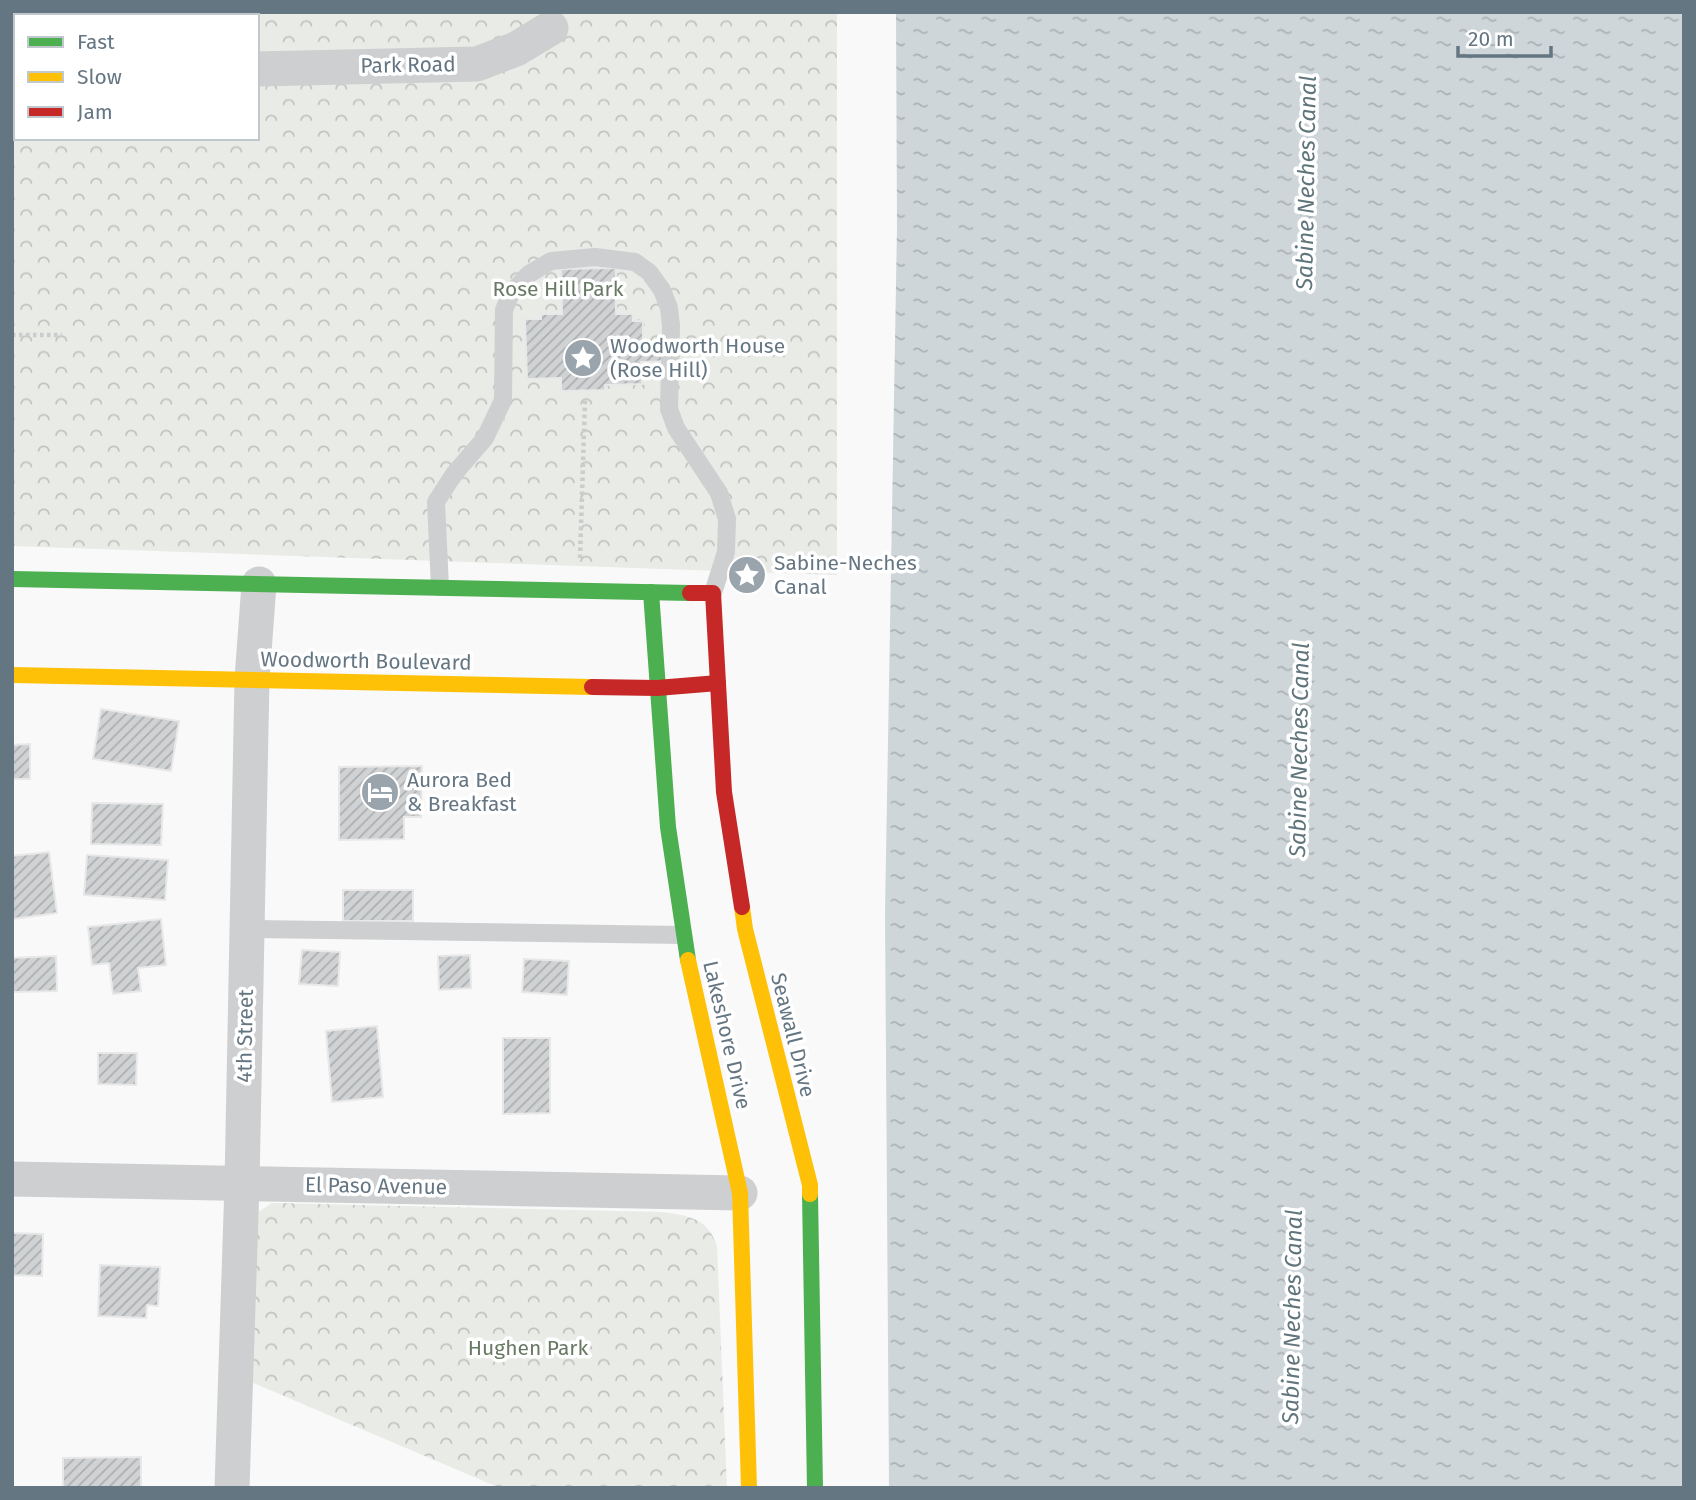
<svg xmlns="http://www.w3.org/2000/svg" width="1696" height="1500" font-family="'Fira Sans',sans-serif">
  <defs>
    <pattern id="park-crowns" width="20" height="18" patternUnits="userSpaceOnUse" patternTransform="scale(1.75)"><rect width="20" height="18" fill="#e8ebe6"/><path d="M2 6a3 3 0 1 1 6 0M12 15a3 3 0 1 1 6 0" fill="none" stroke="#c0c3c0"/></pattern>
    <pattern id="water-ripples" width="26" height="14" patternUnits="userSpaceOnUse" patternTransform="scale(1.75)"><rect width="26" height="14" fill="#ced6d9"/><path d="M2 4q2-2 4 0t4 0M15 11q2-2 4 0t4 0" fill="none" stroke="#abb2b5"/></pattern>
    <pattern id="building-hatch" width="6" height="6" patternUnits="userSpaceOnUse" patternTransform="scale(1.75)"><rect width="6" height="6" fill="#d0d2d3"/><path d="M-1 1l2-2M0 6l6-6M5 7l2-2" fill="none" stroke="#acafb1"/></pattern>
  </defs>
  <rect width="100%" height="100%" fill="#f9f9f9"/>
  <!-- park -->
  <g fill="url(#park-crowns)" fill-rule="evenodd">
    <path d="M 12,12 L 837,12 L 837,575 L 12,546 ZM 16,16 L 257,16 L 257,138 L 16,138 Z"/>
    <path d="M 272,1203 L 663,1212 C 689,1216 708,1218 717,1246 L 727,1488 L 500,1488 L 251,1382 L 254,1215 Z"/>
  </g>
  <!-- water -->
  <polygon fill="url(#water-ripples)" points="896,12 1684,12 1684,1488 889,1488 885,913 897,227"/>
  <!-- building -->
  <g fill="url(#building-hatch)" stroke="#e8e8e8" stroke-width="2">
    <polygon points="616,268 616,314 633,314 633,321 643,321 643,346 675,346 676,361 641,362 642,384 605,385 605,390 561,391 561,378 527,379 525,319 541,319 541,314 562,314 561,269"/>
    <polygon points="101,709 179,721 171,771 93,759"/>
    <polygon points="30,744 30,779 12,779 12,745"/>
    <polygon points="422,766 421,817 404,817 404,839 339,840 339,767"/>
    <polygon points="92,803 163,804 161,845 91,844"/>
    <polygon points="49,852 57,913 13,919 12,856"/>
    <polygon points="87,855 168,860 165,900 84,895"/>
    <rect x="343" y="890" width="70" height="31"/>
    <polygon points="161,919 166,965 138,968 141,991 113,994 109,963 92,965 88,927"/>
    <polygon points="302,950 340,952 338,986 299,984"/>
    <polygon points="470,955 471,988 439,990 438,956"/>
    <polygon points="56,956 57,991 12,992 12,958"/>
    <polygon points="524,959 569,961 567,995 522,992"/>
    <polygon points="377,1026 383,1097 332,1102 326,1031"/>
    <polygon points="503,1038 550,1038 550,1113 503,1114"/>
    <polygon points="98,1053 137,1053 136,1085 98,1084"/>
    <polygon points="12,1233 43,1234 42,1276 12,1275"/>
    <polygon points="100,1265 160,1267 158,1306 147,1305 146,1318 98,1316"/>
    <polygon points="141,1457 141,1488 63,1488 63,1458"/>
  </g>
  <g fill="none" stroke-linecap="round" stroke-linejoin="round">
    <!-- path -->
    <g stroke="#cbcccd" stroke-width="4.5" stroke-dasharray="3.5 3.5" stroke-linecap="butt">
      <polyline points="12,335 62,335"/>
      <polyline points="580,558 585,400"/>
    </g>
    <!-- lane -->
    <g stroke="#cecfd0" stroke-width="18">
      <polyline points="440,587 436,502 454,474 485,438 503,400 504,310 511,293 529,274 551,261 595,257 635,262 649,272 662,290 669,308 671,326 669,409 676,428 719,493 727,519 726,552 713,593"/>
      <polyline points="247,929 683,935"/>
    </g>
    <!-- street -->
    <g stroke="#cecfd0" stroke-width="35">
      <polyline points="257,69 477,64 516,49 551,28"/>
      <polyline points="12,74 16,74"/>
      <polyline points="12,1179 740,1193"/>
      <polyline points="232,1488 242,1184 252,679 259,584"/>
    </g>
    <!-- fast -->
    <g stroke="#4caf50" stroke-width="16">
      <polyline points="12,579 690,593"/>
      <polyline points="651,592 668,827 688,960"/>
      <polyline points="810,1194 815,1488"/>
    </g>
    <!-- slow -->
    <g stroke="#ffc107" stroke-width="16">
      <polyline points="12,675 592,687"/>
      <polyline points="742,907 745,929 810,1185 810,1194"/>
      <polyline points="688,960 740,1193 749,1488"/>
    </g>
    <!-- jam -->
    <g stroke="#c62828" stroke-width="16">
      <polyline points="690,593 713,593 724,792 742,907"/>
      <polyline points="592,687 657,688 718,683"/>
    </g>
  </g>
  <!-- icons -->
  <defs>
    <symbol id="sight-disc" viewBox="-11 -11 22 22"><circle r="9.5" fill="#99a4ac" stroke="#fff"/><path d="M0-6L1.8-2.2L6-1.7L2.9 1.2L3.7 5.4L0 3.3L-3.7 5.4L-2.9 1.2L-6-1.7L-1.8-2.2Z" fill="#fff"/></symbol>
    <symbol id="hotel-disc" viewBox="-11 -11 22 22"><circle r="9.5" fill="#99a4ac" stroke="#fff"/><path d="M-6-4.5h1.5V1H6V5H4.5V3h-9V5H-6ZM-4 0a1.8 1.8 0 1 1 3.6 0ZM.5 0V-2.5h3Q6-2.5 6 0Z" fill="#fff"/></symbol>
  </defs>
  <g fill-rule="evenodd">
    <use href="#sight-disc" x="561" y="336" width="44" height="44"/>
    <use href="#sight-disc" x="725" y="553" width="44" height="44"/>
    <use href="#hotel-disc" x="358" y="770" width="44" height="44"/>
  </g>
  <g text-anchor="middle" stroke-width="7" stroke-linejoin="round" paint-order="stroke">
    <!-- street labels -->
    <g font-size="21" fill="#657683" stroke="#fff">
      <text transform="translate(408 65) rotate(-1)" y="7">Park Road</text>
      <text transform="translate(366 661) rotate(1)" y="7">Woodworth Boulevard</text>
      <text transform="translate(727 1035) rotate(77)" y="7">Lakeshore Drive</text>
      <text transform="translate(793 1035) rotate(76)" y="7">Seawall Drive</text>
      <text transform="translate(245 1036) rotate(-89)" y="7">4th Street</text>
      <text transform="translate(376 1186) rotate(1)" y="7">El Paso Avenue</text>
    </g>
    <!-- park labels -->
    <g font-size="21" fill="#687a64" stroke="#fff">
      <text x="558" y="296">Rose Hill Park</text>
      <text x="528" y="1355">Hughen Park</text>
    </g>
    <!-- poi labels -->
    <g font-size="21" fill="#657683" stroke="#fff" text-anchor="start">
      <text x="610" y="353">Woodworth House<tspan x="610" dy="24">(Rose Hill)</tspan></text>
      <text x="774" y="570">Sabine-Neches<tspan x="774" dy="24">Canal</tspan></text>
      <text x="407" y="787">Aurora Bed<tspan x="407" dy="24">&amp; Breakfast</tspan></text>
    </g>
    <!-- water labels -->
    <g font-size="23" font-style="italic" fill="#60757c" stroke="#fff">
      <text transform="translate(1306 183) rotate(-89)" y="8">Sabine Neches Canal</text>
      <text transform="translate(1299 750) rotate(-89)" y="8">Sabine Neches Canal</text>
      <text transform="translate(1292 1317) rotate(-89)" y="8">Sabine Neches Canal</text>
    </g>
  </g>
  <!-- border -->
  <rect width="1696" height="1500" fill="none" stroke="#657683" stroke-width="28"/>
  <!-- legend -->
  <rect x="14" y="14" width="245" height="126" fill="#ffffff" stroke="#c1c8cd" stroke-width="2"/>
  <rect x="28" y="37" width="35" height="10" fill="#4caf50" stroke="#c1c8cd" stroke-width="2"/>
  <text x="77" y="49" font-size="21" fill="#657683">Fast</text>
  <rect x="28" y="72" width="35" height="10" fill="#ffc107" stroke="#c1c8cd" stroke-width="2"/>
  <text x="77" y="84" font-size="21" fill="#657683">Slow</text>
  <rect x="28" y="107" width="35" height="10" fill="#c62828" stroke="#c1c8cd" stroke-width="2"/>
  <text x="77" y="119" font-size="21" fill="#657683">Jam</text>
  <!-- scale -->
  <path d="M1458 46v10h93v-10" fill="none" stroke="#657683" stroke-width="3.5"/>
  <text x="1468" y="46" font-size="21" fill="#657683" stroke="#ffffff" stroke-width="5" paint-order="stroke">20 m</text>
</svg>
